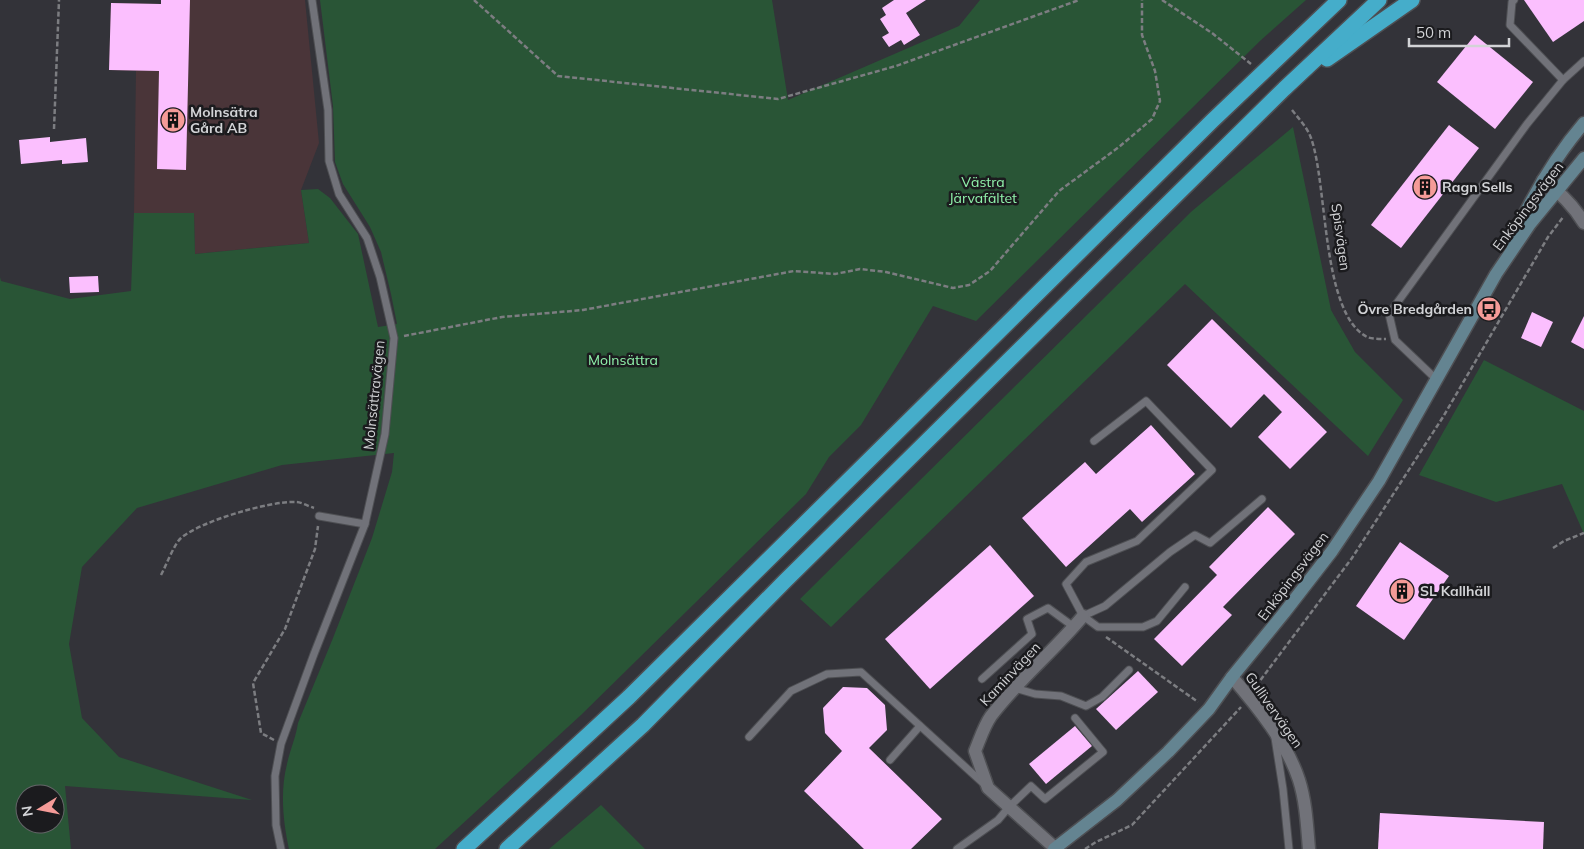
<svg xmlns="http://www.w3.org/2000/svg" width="1584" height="849" font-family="Mulish,sans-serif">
  <rect width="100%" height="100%" fill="#333339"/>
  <!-- commercial -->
  <polygon fill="#4a3539" points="161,0 305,0 319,143 301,190 309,243 195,254 194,214 134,213 136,71 109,70 111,3 161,4"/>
  <!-- green -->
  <g fill="#295536" fill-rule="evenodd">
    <path d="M 320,0 L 772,0 L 788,100 L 959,26 L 980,0 L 1306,0 L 1261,40 L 976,321 L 933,306 L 861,425 L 829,457 L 806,494 L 581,715 L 435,849 L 289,849 C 283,822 280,791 287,764 C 290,750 296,737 298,723 L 333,638 L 372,538 L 392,472 L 394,453 L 282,465 L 137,508 L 82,567 L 69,644 L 82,718 L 119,757 L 252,800 L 65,786 L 71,849 L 0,849 L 0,277 L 1,281 L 70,299 L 131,291 L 134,213 L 194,213 L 195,254 L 309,243 L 301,190 L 318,189 L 330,198 L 358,234 L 378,327 L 397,324 L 391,294 L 381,252 L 370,227 L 343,184 L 335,162 L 333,106 ZM 25,794 L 55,794 L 55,824 L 25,824 Z"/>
    <polygon points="1293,127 1331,310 1355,352 1403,400 1368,456 1185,284 831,627 800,599 1192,211"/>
    <polygon points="1484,360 1584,411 1584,534 1562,484 1496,502 1419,475"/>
    <polygon points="601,805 645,849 549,849"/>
  </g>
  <!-- building -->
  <g fill="#fbbffe">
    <polygon points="161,0 190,0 186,170 157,169 159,71 109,70 111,3 161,4"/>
    <polygon points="894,0 926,0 906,13 920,35 904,45 901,40 889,47 882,37 889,33 880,19 886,15 882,8"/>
    <polygon points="1524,0 1584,0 1584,21 1553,42"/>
    <polygon points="1475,35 1533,82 1495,129 1437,82"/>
    <polygon points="1449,125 1479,148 1401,248 1371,225"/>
    <polygon points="50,137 50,142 86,138 88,162 62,164 62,160 21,164 19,140"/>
    <polygon points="98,276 99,292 70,293 69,277"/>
    <polygon points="1532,312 1553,322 1541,347 1521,338"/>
    <polygon points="1584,316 1584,349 1571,342"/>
    <polygon points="1212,319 1327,432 1290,469 1258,437 1282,412 1264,394 1231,428 1167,365"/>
    <polygon points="1151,425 1195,474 1142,522 1130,509 1066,567 1022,518 1085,462 1096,474"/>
    <polygon points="1268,507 1295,534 1223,607 1232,615 1182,666 1154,639 1217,575 1209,567"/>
    <polygon points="1400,542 1449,576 1404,640 1356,606"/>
    <polygon points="990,545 1034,596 930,689 885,639"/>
    <polygon points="1138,671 1158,692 1116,730 1096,709"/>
    <polygon points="843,687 867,688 885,705 887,730 869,748 942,819 911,849 864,849 804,791 842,751 825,733 823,708"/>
    <polygon points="1075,726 1092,746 1046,784 1029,764"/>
    <polygon points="1380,813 1544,822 1543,849 1378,849"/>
  </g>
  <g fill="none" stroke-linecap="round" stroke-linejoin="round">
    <defs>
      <g id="lane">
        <polyline points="1563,80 1584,61"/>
        <polyline points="1436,379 1395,340 1389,314 1527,124 1563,80 1510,25 1512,2 1514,0"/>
        <polyline points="1094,441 1146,401 1212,470 1137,541 1086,562 1066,584 1083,616 1098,627 1143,627 1157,621 1185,587"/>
        <polyline points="319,516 365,524"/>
        <polyline points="1083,616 1105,606 1170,552 1195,535 1210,543 1262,499"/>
        <polyline points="982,679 1032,634 1027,619 1048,608 1074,627"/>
        <polyline points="1015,688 1035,694 1061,696 1086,706 1102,697 1129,670"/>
        <polyline points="749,737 791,691 827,674 861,672 984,784"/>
        <polyline points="1275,738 1283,789 1289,849"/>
        <polyline points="890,760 920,726"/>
        <polyline points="281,849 276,825 275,776 281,744 314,654 365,524 385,434 394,338 380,277 367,238 339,194 329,161 328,110 312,0"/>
        <polyline points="957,849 998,820 1009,807 1031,786 1045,799 1103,752 1075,718"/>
      </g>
      <g id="street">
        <path d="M 1543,180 C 1560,192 1573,205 1584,223"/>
        <path d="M 1232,677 C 1257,706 1287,743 1299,780 C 1306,802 1307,826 1309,849"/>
        <path d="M 1055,848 L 988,788 L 975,751 C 980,739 984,726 991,716 C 1018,680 1054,651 1083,616"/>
      </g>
      <g id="secondary">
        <path d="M 1511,242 C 1530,200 1554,158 1584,123"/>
        <polyline points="1054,849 1117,800 1168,752 1209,709 1232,677 1284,613 1332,551 1379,481 1496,274 1530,224 1584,158"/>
      </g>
      <g id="highway">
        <polyline points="1327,59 1412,0"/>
        <polyline points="464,849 629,697 1212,121 1339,0"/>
        <polyline points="507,849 643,725 785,581 1155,216 1284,89 1379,0"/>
      </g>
    </defs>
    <!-- lane casing -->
    <use href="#lane" stroke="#4e4f53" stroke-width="9"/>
    <!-- street casing -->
    <use href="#street" stroke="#4e4f53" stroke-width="15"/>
    <!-- secondary casing -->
    <use href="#secondary" stroke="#4e4f53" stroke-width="15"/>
    <!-- highway casing -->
    <use href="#highway" stroke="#4e4f53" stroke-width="18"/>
    <!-- path -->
    <g stroke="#7c7d81" stroke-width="2.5" stroke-dasharray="5 2.5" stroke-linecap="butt">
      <polyline points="474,0 558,76 778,99 896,66 1079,0"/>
      <polyline points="1162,0 1212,33 1251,64"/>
      <path d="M 1292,110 C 1299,119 1307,127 1311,138 C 1328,185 1321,313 1367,337 C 1372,339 1380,339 1386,339"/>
      <polyline points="54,129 59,0"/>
      <polyline points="404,336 502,317 583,310 794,271 835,274 860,269 886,272 953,288 969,285 990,271 1059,191 1119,147 1152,119 1160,101 1155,71 1142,35 1142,0"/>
      <polyline points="1553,548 1564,541 1584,533"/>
      <path d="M 161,575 C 166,566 174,544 181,538 C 201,521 269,501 296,502 C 301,502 308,506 314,508"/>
      <polyline points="1106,637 1198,702"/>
      <polyline points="1256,686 1352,558 1443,417 1548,237 1564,216"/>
      <polyline points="274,740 261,733 253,683 285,629 315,549 318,526"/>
      <polyline points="1085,849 1096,842 1132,825 1241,707"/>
    </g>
    <!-- lane -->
    <use href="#lane" stroke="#717279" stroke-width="7"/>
    <!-- street -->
    <use href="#street" stroke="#717279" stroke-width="12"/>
    <!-- secondary -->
    <use href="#secondary" stroke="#648491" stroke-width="12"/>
    <!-- highway -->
    <use href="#highway" stroke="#45adca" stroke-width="15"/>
  </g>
  <!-- icons -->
  <defs>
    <symbol id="building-disc" viewBox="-11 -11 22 22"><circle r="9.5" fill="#f59b98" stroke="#1b1b1e"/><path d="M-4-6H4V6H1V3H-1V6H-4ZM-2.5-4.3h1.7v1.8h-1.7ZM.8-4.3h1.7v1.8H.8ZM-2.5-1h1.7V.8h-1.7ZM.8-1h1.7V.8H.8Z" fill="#111"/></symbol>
    <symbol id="bus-disc" viewBox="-11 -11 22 22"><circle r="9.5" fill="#f59b98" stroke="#1b1b1e"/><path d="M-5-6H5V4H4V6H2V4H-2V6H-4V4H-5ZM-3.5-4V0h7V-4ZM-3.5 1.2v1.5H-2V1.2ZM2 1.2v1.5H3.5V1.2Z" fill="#111"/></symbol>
  </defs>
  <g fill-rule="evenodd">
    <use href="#building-disc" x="159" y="106" width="28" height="28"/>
    <use href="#building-disc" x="1411" y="173" width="28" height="28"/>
    <use href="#bus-disc" x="1475" y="295" width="28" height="28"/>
    <use href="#building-disc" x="1388" y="577" width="28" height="28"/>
  </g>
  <g text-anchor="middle" stroke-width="5" stroke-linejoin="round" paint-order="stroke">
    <!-- poi labels -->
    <g font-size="14" font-weight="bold" fill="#d2d3d6" stroke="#1b1b1e" text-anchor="start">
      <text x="190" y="117">Molnsätra<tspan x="190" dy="16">Gård AB</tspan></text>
      <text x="1442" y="192">Ragn Sells</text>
      <text x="1472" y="314" text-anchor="end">Övre Bredgården</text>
      <text x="1420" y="596">SL Kallhäll</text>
    </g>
    <!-- park labels -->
    <g font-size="14" fill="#91f4ac" stroke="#1b1b1e">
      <text x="983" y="187">Västra<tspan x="983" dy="16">Järvafältet</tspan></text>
      <text x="623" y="365">Molnsättra</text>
    </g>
    <!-- street labels -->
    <g font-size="14" fill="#d2d3d6" stroke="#1b1b1e">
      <text transform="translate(1528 206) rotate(-53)" y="5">Enköpingsvägen</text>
      <text transform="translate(1341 237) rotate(82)" y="5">Spisvägen</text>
      <text transform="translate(374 395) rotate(-84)" y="5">Molnsättravägen</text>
      <text transform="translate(1293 576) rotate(-53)" y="5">Enköpingsvägen</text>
      <text transform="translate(1010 674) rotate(-47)" y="5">Kaminvägen</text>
      <text transform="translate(1274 710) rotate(55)" y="5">Gullivervägen</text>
    </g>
  </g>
  <!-- north arrow -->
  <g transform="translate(40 809) rotate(260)"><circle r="24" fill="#1b1b1e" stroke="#646568"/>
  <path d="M0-4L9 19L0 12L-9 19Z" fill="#f59b98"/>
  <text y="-8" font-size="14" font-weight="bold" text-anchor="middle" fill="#d2d3d6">N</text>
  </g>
  <!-- scale -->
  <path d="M1409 38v8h100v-8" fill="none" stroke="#d2d3d6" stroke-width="2.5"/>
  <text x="1416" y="38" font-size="15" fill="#d2d3d6" stroke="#1b1b1e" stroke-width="4" paint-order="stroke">50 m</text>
</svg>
